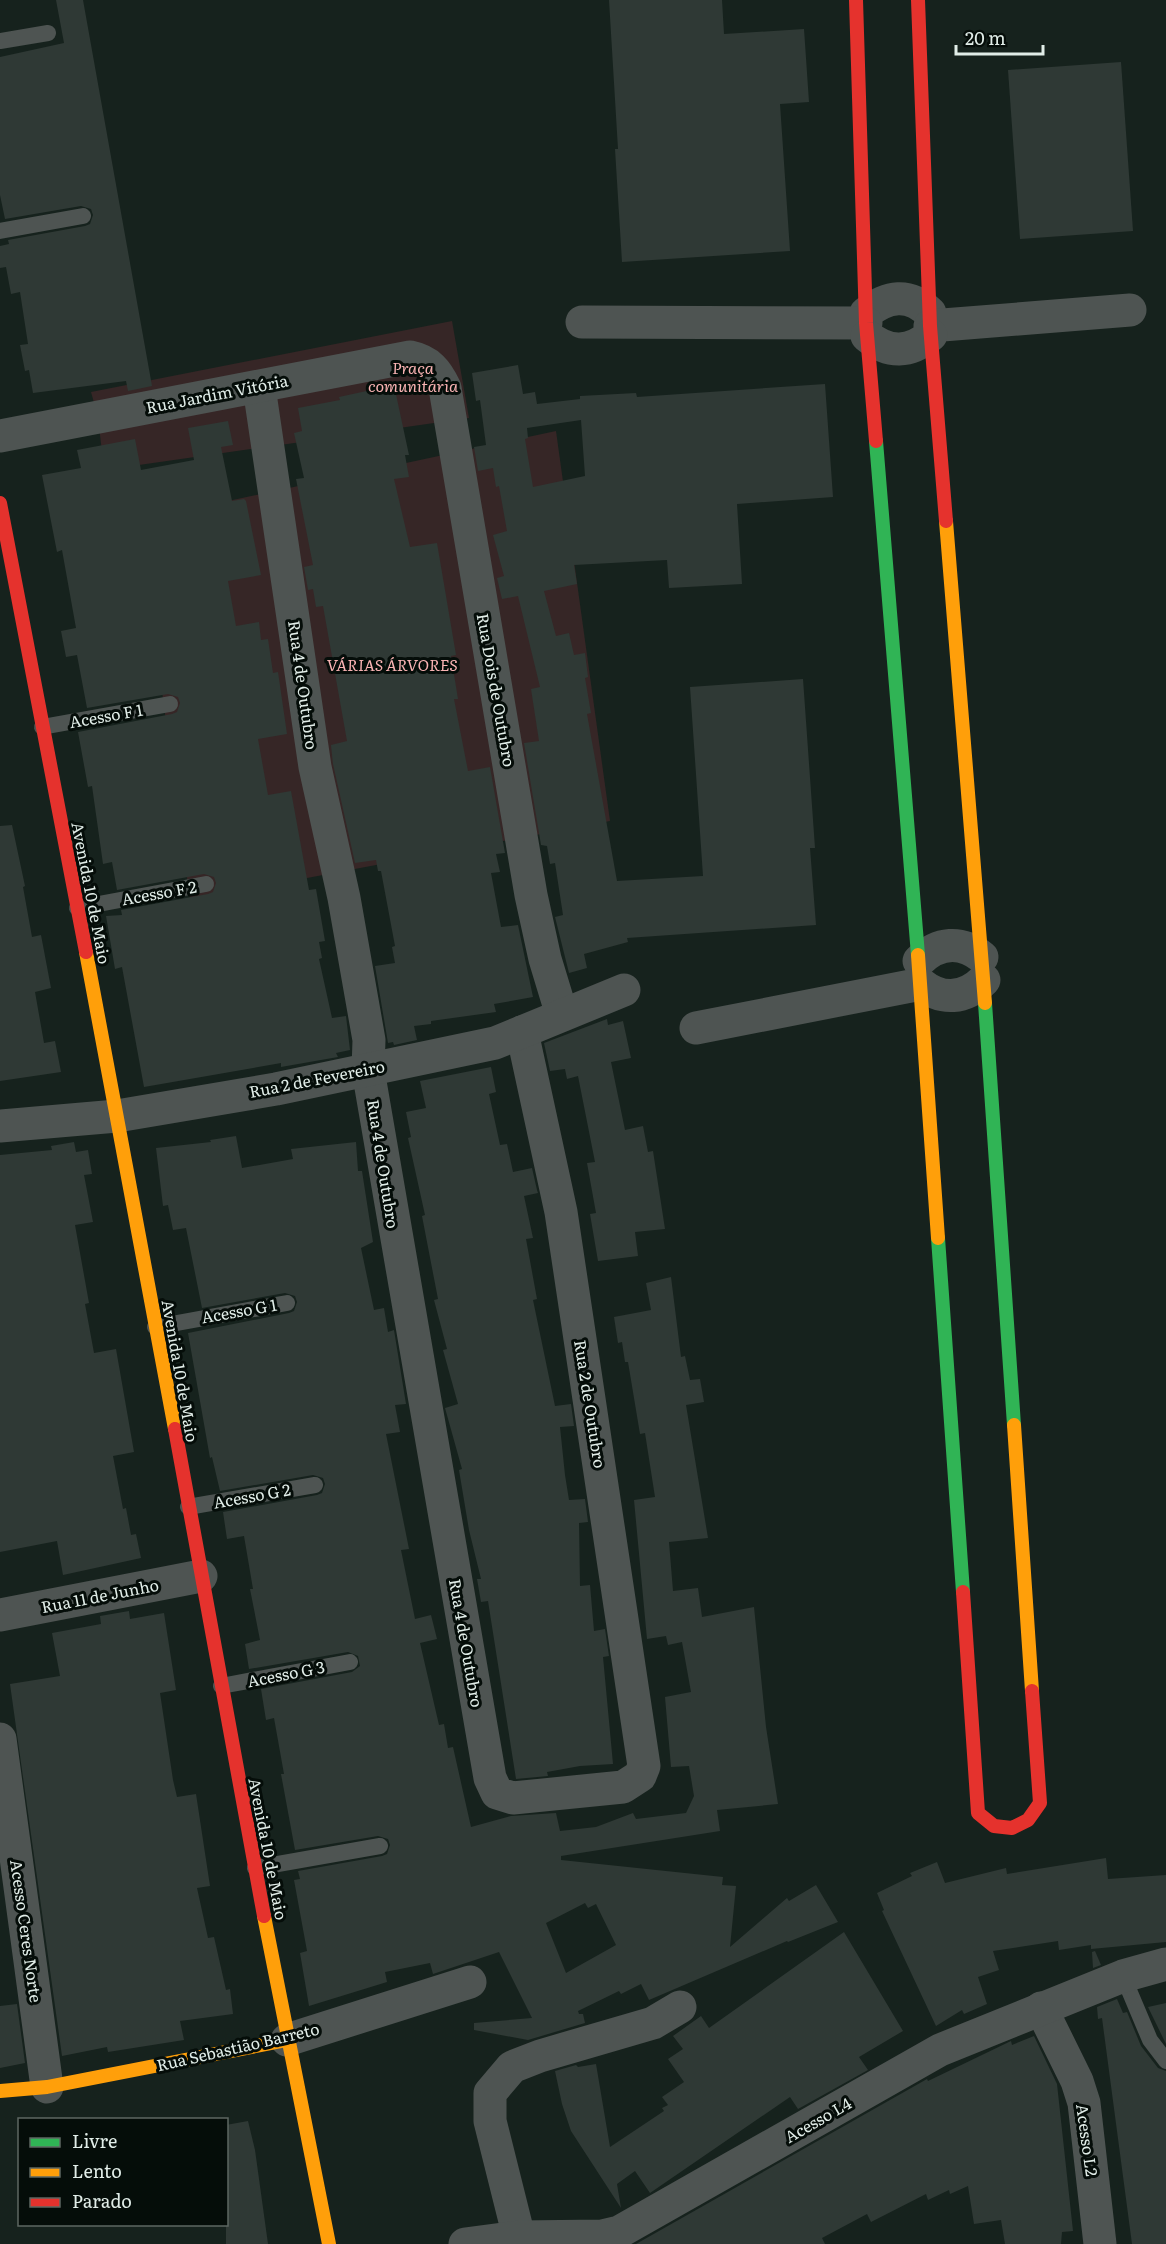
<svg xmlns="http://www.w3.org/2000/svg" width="1166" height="2244" font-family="Literata,serif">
  <rect width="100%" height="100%" fill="#16221d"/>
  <!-- green -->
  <g fill="#362626">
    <polygon points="452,321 469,418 104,470 98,417 91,392"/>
    <polygon points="556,431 610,821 190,900 139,520"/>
  </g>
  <!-- building -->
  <g fill="#2f3935" fill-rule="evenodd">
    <polygon points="56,0 83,0 152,386 128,391 126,381 33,393 29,370 25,371 20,345 28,344 20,292 11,294 6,267 0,268 0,246 9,244 8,240 85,226 90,224 93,215 91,209 81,206 5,219 0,195 0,57 64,43"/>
    <polygon points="609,0 722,0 724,34 804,29 809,102 780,104 790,251 622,262 615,149 618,149"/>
    <polygon points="1121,62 1133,231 1020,239 1008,70"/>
    <path d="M 518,365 L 523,394 L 535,392 L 537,404 L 580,399 L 580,396 L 636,393 L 637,397 L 825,384 L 833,497 L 737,504 L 742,584 L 669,588 L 667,560 L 574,565 L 577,584 L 544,591 L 556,636 L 569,633 L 574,655 L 585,653 L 588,677 L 585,678 L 591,713 L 587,714 L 617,881 L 703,876 L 690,687 L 803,679 L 815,848 L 810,848 L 816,925 L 627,938 L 628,942 L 584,954 L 587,968 L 569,973 L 555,917 L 563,915 L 555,863 L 550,864 L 547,846 L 541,845 L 524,743 L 539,741 L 531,689 L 540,687 L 518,596 L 502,599 L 497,578 L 504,576 L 493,535 L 507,531 L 499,486 L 496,487 L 493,468 L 478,471 L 474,447 L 486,445 L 480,400 L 476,401 L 472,373 ZM 581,420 L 585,476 L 533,487 L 525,439 L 528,438 L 527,428 Z"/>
    <polygon points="394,385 409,455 405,455 409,477 394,479 410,547 437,543 456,655 451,656 458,699 454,699 468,771 490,767 505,853 496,854 500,872 491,873 501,927 518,925 533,997 494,1004 496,1012 431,1021 431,1024 414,1026 417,1040 394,1045 393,1042 388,1043 375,966 395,963 392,947 395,946 381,871 378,871 376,860 355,863 333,764 331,745 347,741 323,606 316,607 313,589 308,590 304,567 313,565 296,479 304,478 294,433 302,431 298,408 340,400 339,397"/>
    <polygon points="228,421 233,445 221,447 230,491 232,501 244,499 246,501 261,575 228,581 236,626 259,622 261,640 268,639 273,673 278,672 287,734 258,739 268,795 291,791 309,890 316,889 325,941 319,942 322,958 319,959 332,1018 346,1016 350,1050 336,1053 338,1057 281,1067 281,1063 144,1087 122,967 115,969 106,916 122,915 121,910 208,894 213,892 216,883 214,877 204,874 117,890 112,862 103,864 92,786 88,787 78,732 172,714 177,712 180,703 178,697 168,694 87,708 77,655 66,657 61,631 76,628 62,550 57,552 42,475 81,468 77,450 135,439 141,470 194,460 188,428"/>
    <polygon points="12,825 25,886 23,887 32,937 41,935 51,988 35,992 44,1043 55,1041 61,1072 0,1081 0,826"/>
    <polygon points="607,1019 608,1025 623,1021 631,1058 611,1062 625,1130 643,1126 648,1152 653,1151 665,1229 635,1232 638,1256 598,1261 590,1214 596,1213 587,1163 595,1162 578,1076 567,1079 565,1069 550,1071 544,1043"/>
    <polygon points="491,1067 496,1092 489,1094 500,1145 507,1144 513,1172 532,1168 537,1190 538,1193 524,1196 533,1238 526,1239 537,1299 533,1300 555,1406 571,1404 574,1426 560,1427 565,1475 569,1500 585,1499 588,1522 579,1523 580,1586 590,1585 594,1631 605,1629 609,1656 603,1657 613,1764 580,1766 547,1772 548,1776 516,1779 488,1601 481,1602 477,1579 481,1579 469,1530 459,1470 462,1469 445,1408 458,1404 443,1350 447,1349 434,1300 438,1299 422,1216 425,1215 408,1138 411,1137 406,1112 426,1108 420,1081"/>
    <path d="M 236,1136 L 242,1168 L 293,1159 L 291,1149 L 356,1142 L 358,1171 L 362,1171 L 373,1242 L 361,1248 L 374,1310 L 384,1308 L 388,1332 L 394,1330 L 406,1404 L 395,1405 L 400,1432 L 386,1434 L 409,1549 L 401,1550 L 415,1619 L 431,1615 L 437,1639 L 420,1643 L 439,1725 L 444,1724 L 448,1748 L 453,1747 L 471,1827 L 511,1816 L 556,1813 L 560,1831 L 596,1827 L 633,1813 L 636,1819 L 686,1813 L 694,1796 L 689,1766 L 671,1767 L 665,1697 L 691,1692 L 682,1642 L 668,1645 L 666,1636 L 647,1639 L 634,1500 L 655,1497 L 645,1433 L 640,1434 L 628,1362 L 625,1362 L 622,1342 L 618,1343 L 614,1317 L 651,1310 L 646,1283 L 671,1277 L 681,1357 L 685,1356 L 690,1380 L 700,1379 L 704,1402 L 686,1405 L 708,1538 L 669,1542 L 673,1591 L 698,1588 L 702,1617 L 754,1607 L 766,1727 L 778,1804 L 717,1810 L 720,1831 L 561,1856 L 561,1860 L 723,1877 L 722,1885 L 736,1886 L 730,1947 L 787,1898 L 789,1901 L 816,1885 L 838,1922 L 788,1942 L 787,1941 L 649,2000 L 641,1984 L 621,1994 L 619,1991 L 578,2011 L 579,2014 L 583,2014 L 585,2023 L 528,2040 L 474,2030 L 474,2023 L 532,2018 L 499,1952 L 433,1974 L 430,1963 L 385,1972 L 387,1982 L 309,2006 L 300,1953 L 307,1951 L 294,1880 L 300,1879 L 298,1871 L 382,1856 L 387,1854 L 390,1845 L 388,1839 L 378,1836 L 295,1850 L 281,1774 L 284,1774 L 274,1718 L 266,1720 L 261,1689 L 352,1672 L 360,1666 L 358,1656 L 348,1652 L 249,1669 L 245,1644 L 260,1640 L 250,1589 L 253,1589 L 244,1536 L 227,1539 L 223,1512 L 317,1495 L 322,1493 L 325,1484 L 323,1478 L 313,1475 L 220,1491 L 212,1457 L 210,1458 L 188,1333 L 289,1313 L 294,1311 L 297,1302 L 295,1296 L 285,1293 L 202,1308 L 186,1228 L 173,1230 L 168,1205 L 163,1206 L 156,1148 L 211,1142 L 210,1140 ZM 585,1903 L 588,1908 L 596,1904 L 616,1945 L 566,1973 L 546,1923 Z"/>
    <polygon points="74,1142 76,1152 88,1150 92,1174 84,1175 93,1222 75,1225 89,1303 85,1304 94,1353 116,1349 134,1452 113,1456 123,1509 126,1508 131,1535 136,1534 141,1558 63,1575 57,1541 0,1552 0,1155 52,1150 51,1146"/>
    <polygon points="129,1611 130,1619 164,1613 176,1690 160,1693 173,1780 177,1797 196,1794 210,1886 197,1888 208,1938 214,1937 226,1990 230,1989 233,2014 180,2021 184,2040 108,2052 107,2047 62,2056 10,1684 60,1676 52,1633 101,1624 100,1616"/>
    <polygon points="1106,1858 1108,1879 1166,1875 1166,1942 1091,1949 1091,1945 1059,1950 1058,1941 993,1951 999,1970 978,1977 987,2004 964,2014 962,2010 936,2026 882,1911 884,1910 877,1893 912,1876 910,1873 937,1862 945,1883 1006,1868 1007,1874"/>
    <polygon points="844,1932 903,2031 859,2057 868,2070 798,2109 790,2097 650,2193 635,2171 617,2184 621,2208 571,2131 562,2104 555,2071 576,2065 578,2067 596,2064 610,2147 664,2111 662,2108 668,2105 662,2097 684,2082 668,2059 683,2049 673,2036 701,2016 709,2028"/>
    <polygon points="1095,1951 1101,1965 1093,1968 1092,1952"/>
    <polygon points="1117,1999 1123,2013 1127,2012 1141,2046 1158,2068 1166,2071 1166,2244 1132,2244 1102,2018 1098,2019 1097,2007"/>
    <polygon points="1166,2003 1166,2044 1148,2007"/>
    <polygon points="17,2004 25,2063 0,2068 0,2006"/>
    <polygon points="1034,2036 1057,2084 1073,2231 1062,2232 1061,2244 1005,2244 1001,2220 974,2224 968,2186 950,2194 949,2190 928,2200 926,2194 871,2222 867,2214 822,2238 825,2244 636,2244 927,2079 928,2081 1011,2041 1012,2045"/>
    <polygon points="248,2121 255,2150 268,2244 226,2244 226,2125"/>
  </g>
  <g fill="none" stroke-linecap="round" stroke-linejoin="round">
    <!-- lane -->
    <g stroke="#4e5452" stroke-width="16">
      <polyline points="0,41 48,33"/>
      <polyline points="0,231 83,216"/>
      <polyline points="42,727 170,704"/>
      <polyline points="77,908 206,884"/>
      <polyline points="155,1327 287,1303"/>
      <polyline points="188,1507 315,1485"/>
      <polyline points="221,1686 350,1662"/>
      <polyline points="255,1868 380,1846"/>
      <polyline points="1123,1976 1150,2040 1166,2061"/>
    </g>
    <!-- street -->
    <g stroke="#4e5452" stroke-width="33">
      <path d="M 866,313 C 887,296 909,292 930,313"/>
      <polyline points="582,322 866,323"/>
      <polyline points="930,326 1130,310"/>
      <path d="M 867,336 C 889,354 910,353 931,335"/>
      <polyline points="259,387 315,767 344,898 369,1040 368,1070 490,1778 497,1793 513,1798 623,1787 640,1776 644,1766 561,1212 522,1032"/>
      <path d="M 0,436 L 410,357 C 429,361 437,371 445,388 L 531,895 L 545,959 L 562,1015"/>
      <path d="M 919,961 C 938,942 961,940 982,957"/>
      <path d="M 696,1028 L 921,984 C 942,1001 965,999 984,980"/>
      <polyline points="0,1126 117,1116 276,1089 495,1043 624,990"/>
      <polyline points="0,1615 201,1576"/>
      <polyline points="0,1739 47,2087"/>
      <polyline points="1041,2008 1077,2081 1084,2103 1100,2244"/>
      <polyline points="287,2040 470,1982"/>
      <polyline points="519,2237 490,2121 490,2093 512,2067 540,2056 653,2023 680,2007"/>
      <polyline points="465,2244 519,2237 602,2236 619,2232 940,2050 1123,1976 1166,1964"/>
    </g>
    <!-- fast -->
    <g stroke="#30b455" stroke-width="14">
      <polyline points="876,441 918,955"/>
      <polyline points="985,1003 1014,1425"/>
      <polyline points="938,1238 963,1592"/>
    </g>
    <!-- slow -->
    <g stroke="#ff9f0a" stroke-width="14">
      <polyline points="946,521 985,1003"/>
      <polyline points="86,952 175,1429"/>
      <polyline points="918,955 938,1238"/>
      <polyline points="1014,1425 1032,1691"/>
      <polyline points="264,1916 329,2244"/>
      <polyline points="0,2091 47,2087 287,2040"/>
    </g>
    <!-- jam -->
    <g stroke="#e5322d" stroke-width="14">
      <polyline points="856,0 866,323 876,441"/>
      <polyline points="918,0 930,326 946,521"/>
      <polyline points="0,503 86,952"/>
      <polyline points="175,1429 264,1916"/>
      <polyline points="963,1592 978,1813 994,1826 1012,1828 1028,1820 1040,1803 1032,1691"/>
    </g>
  </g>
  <g text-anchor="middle" stroke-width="6" stroke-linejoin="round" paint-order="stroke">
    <!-- park labels -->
    <g font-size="16" font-style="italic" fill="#f9b3b3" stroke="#050d09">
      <text x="413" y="374">Praça<tspan x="413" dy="18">comunitária</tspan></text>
      <text x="392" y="671">VÁRIAS ÁRVORES</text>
    </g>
    <!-- street labels -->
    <g font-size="16" fill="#e1ede8" stroke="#050d09">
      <text transform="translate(217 394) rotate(-11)" y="6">Rua Jardim Vitória</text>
      <text transform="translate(303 685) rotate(82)" y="6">Rua 4 de Outubro</text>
      <text transform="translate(496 690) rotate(80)" y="6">Rua Dois de Outubro</text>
      <text transform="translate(106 716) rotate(-10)" y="6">Acesso F 1</text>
      <text transform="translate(91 893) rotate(79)" y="6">Avenida 10 de Maio</text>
      <text transform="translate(159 893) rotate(-10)" y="6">Acesso F 2</text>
      <text transform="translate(317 1079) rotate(-11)" y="6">Rua 2 de Fevereiro</text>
      <text transform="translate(383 1164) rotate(81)" y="6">Rua 4 de Outubro</text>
      <text transform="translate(239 1311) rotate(-10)" y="6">Acesso G 1</text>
      <text transform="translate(180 1371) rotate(80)" y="6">Avenida 10 de Maio</text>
      <text transform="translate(590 1404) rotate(81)" y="6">Rua 2 de Outubro</text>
      <text transform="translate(252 1496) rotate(-10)" y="6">Acesso G 2</text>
      <text transform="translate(100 1596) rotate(-11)" y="6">Rua 11 de Junho</text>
      <text transform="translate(466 1643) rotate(80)" y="6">Rua 4 de Outubro</text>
      <text transform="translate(286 1674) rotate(-11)" y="6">Acesso G 3</text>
      <text transform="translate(268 1849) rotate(79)" y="6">Avenida 10 de Maio</text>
      <text transform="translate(26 1931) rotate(82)" y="6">Acesso Ceres Norte</text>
      <text transform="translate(238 2047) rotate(-13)" y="6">Rua Sebastião Barreto</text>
      <text transform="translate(818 2120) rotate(-30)" y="6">Acesso L4</text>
      <text transform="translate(1087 2140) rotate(82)" y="6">Acesso L2</text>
    </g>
  </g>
  <!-- legend -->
  <rect x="18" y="2118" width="210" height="108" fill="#050d09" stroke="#5d6762" stroke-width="1.5"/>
  <rect x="30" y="2138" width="30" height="9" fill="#30b455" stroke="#5d6762" stroke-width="1.5"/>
  <text x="72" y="2148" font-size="18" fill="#e1ede8">Livre</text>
  <rect x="30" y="2168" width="30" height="9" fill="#ff9f0a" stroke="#5d6762" stroke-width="1.5"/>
  <text x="72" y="2178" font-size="18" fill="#e1ede8">Lento</text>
  <rect x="30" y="2198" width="30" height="9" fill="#e5322d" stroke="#5d6762" stroke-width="1.5"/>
  <text x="72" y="2208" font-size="18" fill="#e1ede8">Parado</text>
  <!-- scale -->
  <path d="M956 45v9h87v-9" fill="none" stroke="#e1ede8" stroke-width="3"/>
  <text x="965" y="45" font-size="18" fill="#e1ede8" stroke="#050d09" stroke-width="4.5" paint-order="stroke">20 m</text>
</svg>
